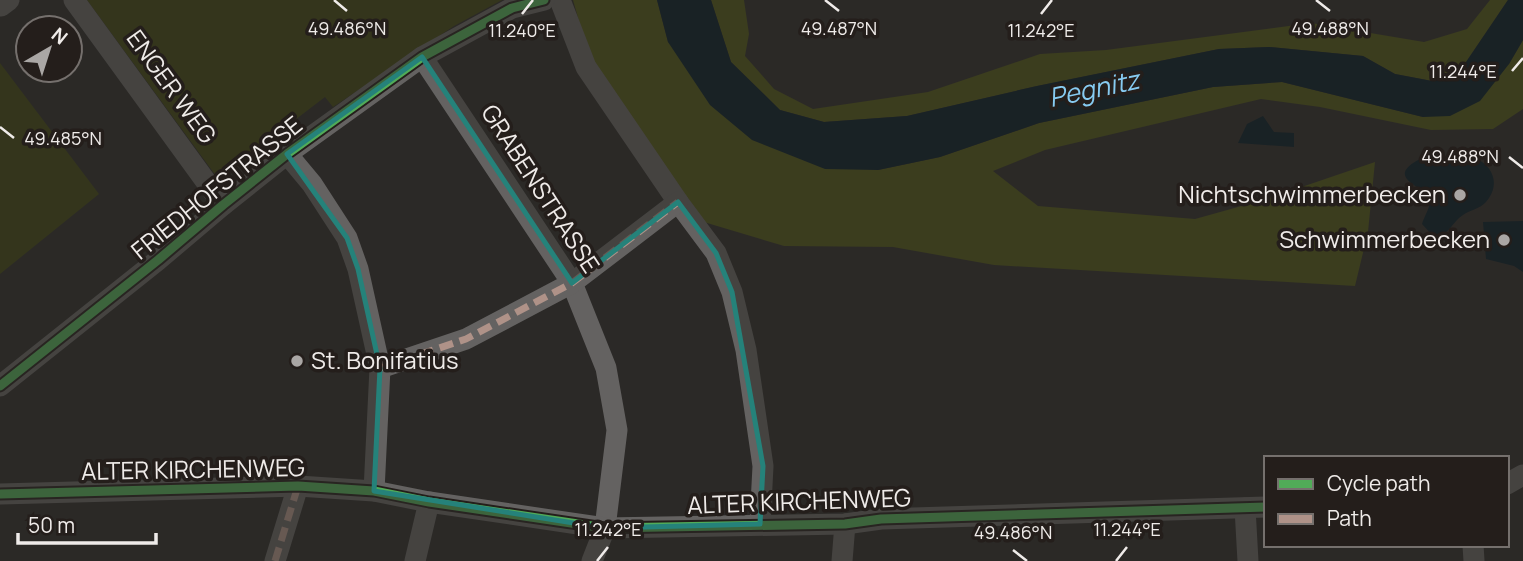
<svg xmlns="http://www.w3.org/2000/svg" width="1523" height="561" font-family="Manrope,sans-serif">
  <rect width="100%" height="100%" fill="#2b2927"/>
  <!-- green -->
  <g fill="#3f4411">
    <polygon points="87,0 502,0 454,26 333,107 325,97 291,123 292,126 219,180"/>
    <polygon points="0,63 99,194 0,274"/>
  </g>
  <!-- forest -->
  <g fill="#4e5416">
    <polygon points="573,0 657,0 668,42 878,170 940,157 1039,123 1213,87 1282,82 1423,117 1509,64 1523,40 1523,109 1493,129 1431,130 1320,107 1261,99 1045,150 993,171 1038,206 1195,219 1263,200 1375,162 1368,232 1355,286 994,265 893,247 784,246 697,220 592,67"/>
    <polygon points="711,0 744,0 749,34 745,56 774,89 813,109 928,92 1040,54 1106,50 1311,23 1424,42 1467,29 1490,0 1508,0 1462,68 1432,81 1395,74 1363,56 1269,47 1219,49 1037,86 907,116 824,122 780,110 731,62"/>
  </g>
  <!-- water -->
  <g fill="#041925">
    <polygon points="657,0 711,0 731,62 780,110 824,122 907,116 1037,86 1219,49 1269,47 1363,56 1395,74 1432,81 1462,68 1508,0 1523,0 1523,40 1509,64 1480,101 1450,116 1423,117 1282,82 1213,87 1039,123 940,157 878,170 825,169 752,140 710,105 668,42"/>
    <polygon points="1263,116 1274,132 1294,133 1294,147 1238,143 1247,124"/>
    <path d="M 1465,156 C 1489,158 1504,182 1486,202 C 1480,209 1470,210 1463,215 C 1451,223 1449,237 1433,236 L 1422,224 C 1424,216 1432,206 1429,198 C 1425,186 1383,178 1420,159 L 1439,162 Z"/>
    <polygon points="1523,221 1523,272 1514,266 1486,259 1483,222"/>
  </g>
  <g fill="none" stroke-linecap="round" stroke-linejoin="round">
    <!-- minor -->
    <g stroke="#646261" stroke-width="21">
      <polyline points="74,0 223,205"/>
      <polyline points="560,0 586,67 678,202 716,253 732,292 746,350 763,466 760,524"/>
      <polyline points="1,6 9,0"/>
      <polyline points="422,57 572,283 606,368 617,430 605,528 592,561"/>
      <polyline points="287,154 312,184 347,238 358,269 380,368 374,491"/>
      <polyline points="380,368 466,339 572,283 678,202"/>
      <polyline points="0,386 158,260 223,205 287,154 422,57 512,8 544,0"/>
      <polyline points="1507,484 1523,475"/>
      <polyline points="0,494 298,486 374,491 429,502 605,528 845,524 881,519 1266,507"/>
      <polyline points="1245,508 1248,561"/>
      <polyline points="1473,545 1474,561"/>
      <polyline points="275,561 298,486"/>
      <polyline points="415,561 429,502"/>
      <polyline points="842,561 845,524"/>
    </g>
    <!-- quiet -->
    <g stroke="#af9288" stroke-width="7" stroke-dasharray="14 7" stroke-linecap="butt">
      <polyline points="380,368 466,339 572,283 678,202"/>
      <polyline points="275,561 298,486"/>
    </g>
    <defs>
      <g id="cycleway">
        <polyline points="0,386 158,260 223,205 287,154 422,57 512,8 544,0"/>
        <polyline points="0,494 298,486 374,491 429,502 605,528 845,524 881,519 1266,507"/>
      </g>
    </defs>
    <!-- cycleway casing -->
    <use href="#cycleway" stroke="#241e1b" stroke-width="13"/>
    <!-- cycleway -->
    <use href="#cycleway" stroke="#51ab58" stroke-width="9"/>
  </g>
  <!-- marked area -->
  <path d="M0 0H1523V561H0ZM 422,57 L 572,283 L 678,202 L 716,253 L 732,292 L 763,466 L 760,524 L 605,528 L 374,491 L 380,368 L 358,269 L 347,238 L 287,154 Z" fill="#2b2927" fill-opacity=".55" fill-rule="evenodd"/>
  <path fill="none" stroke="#25827a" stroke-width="5" stroke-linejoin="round" d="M 422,57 L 572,283 L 678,202 L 716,253 L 732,292 L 763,466 L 760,524 L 605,528 L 374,491 L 380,368 L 358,269 L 347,238 L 287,154 Z"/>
  <!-- ticks -->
  <path fill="none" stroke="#efebe9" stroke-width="2.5" d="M 334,0 L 347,11M 825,0 L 839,11M 1316,0 L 1330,11M 522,14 L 533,0M 1041,14 L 1052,0M 1512,71 L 1523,58M 0,127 L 14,138M 1509,157 L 1523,168M 1013,550 L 1027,561M 597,561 L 608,547M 1116,561 L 1127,547"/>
  <!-- markers -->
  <g fill="#aaa7a5" stroke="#241e1b" stroke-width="2.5">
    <circle cx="1460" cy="195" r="7"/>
    <circle cx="1504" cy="240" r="7"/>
    <circle cx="297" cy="361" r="7"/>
  </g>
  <g text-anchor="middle" stroke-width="7" stroke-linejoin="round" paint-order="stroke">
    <!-- street labels -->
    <g font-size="24" fill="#efebe9" stroke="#241e1b">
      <text transform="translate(171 87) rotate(54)" y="8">ENGER WEG</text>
      <text transform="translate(217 188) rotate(-39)" y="8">FRIEDHOFSTRASSE</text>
      <text transform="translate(540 189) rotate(57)" y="8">GRABENSTRASSE</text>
      <text transform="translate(193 470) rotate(-1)" y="8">ALTER KIRCHENWEG</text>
      <text transform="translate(799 502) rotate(-2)" y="8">ALTER KIRCHENWEG</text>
    </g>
    <!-- poi labels -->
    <g font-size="24" fill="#efebe9" stroke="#241e1b" text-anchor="end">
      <text x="1446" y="203">Nichtschwimmerbecken</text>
      <text x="1490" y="248">Schwimmerbecken</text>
      <text x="311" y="369" text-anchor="start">St. Bonifatius</text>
    </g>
    <!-- water labels -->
    <g font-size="26" font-style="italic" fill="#87cbf1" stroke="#241e1b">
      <text transform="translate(1094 89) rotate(-12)" y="9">Pegnitz</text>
    </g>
  </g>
  <g font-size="18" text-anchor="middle" fill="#efebe9" stroke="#241e1b" stroke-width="7" stroke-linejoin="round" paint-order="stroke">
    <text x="347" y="35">49.486°N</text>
    <text x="839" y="35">49.487°N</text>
    <text x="1330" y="35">49.488°N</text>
    <text x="522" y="37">11.240°E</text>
    <text x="1041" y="37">11.242°E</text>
    <text x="1463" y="78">11.244°E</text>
    <text x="63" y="145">49.485°N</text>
    <text x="1460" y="163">49.488°N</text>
    <text x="608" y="536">11.242°E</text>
    <text x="1127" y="536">11.244°E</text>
    <text x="1013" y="539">49.486°N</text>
  </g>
  <!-- legend -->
  <rect x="1264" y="456" width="245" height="91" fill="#241e1b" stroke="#75706d" stroke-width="2"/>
  <rect x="1278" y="479" width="35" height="10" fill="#51ab58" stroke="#75706d" stroke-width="2"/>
  <text x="1327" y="491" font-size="21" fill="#efebe9">Cycle path</text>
  <rect x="1278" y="514" width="35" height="10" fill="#af9288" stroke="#75706d" stroke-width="2"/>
  <text x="1327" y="526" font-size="21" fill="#efebe9">Path</text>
  <!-- north arrow -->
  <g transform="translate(49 49) rotate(39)"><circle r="33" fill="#241e1b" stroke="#75706d" stroke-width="2"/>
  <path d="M0-5L12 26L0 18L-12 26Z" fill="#aaa7a5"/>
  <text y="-10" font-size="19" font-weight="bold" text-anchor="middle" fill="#efebe9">N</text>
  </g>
  <!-- scale -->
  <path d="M18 533v10h138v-10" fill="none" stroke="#efebe9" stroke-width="3.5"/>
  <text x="28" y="533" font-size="21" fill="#efebe9" stroke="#241e1b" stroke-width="5" paint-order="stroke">50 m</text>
</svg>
